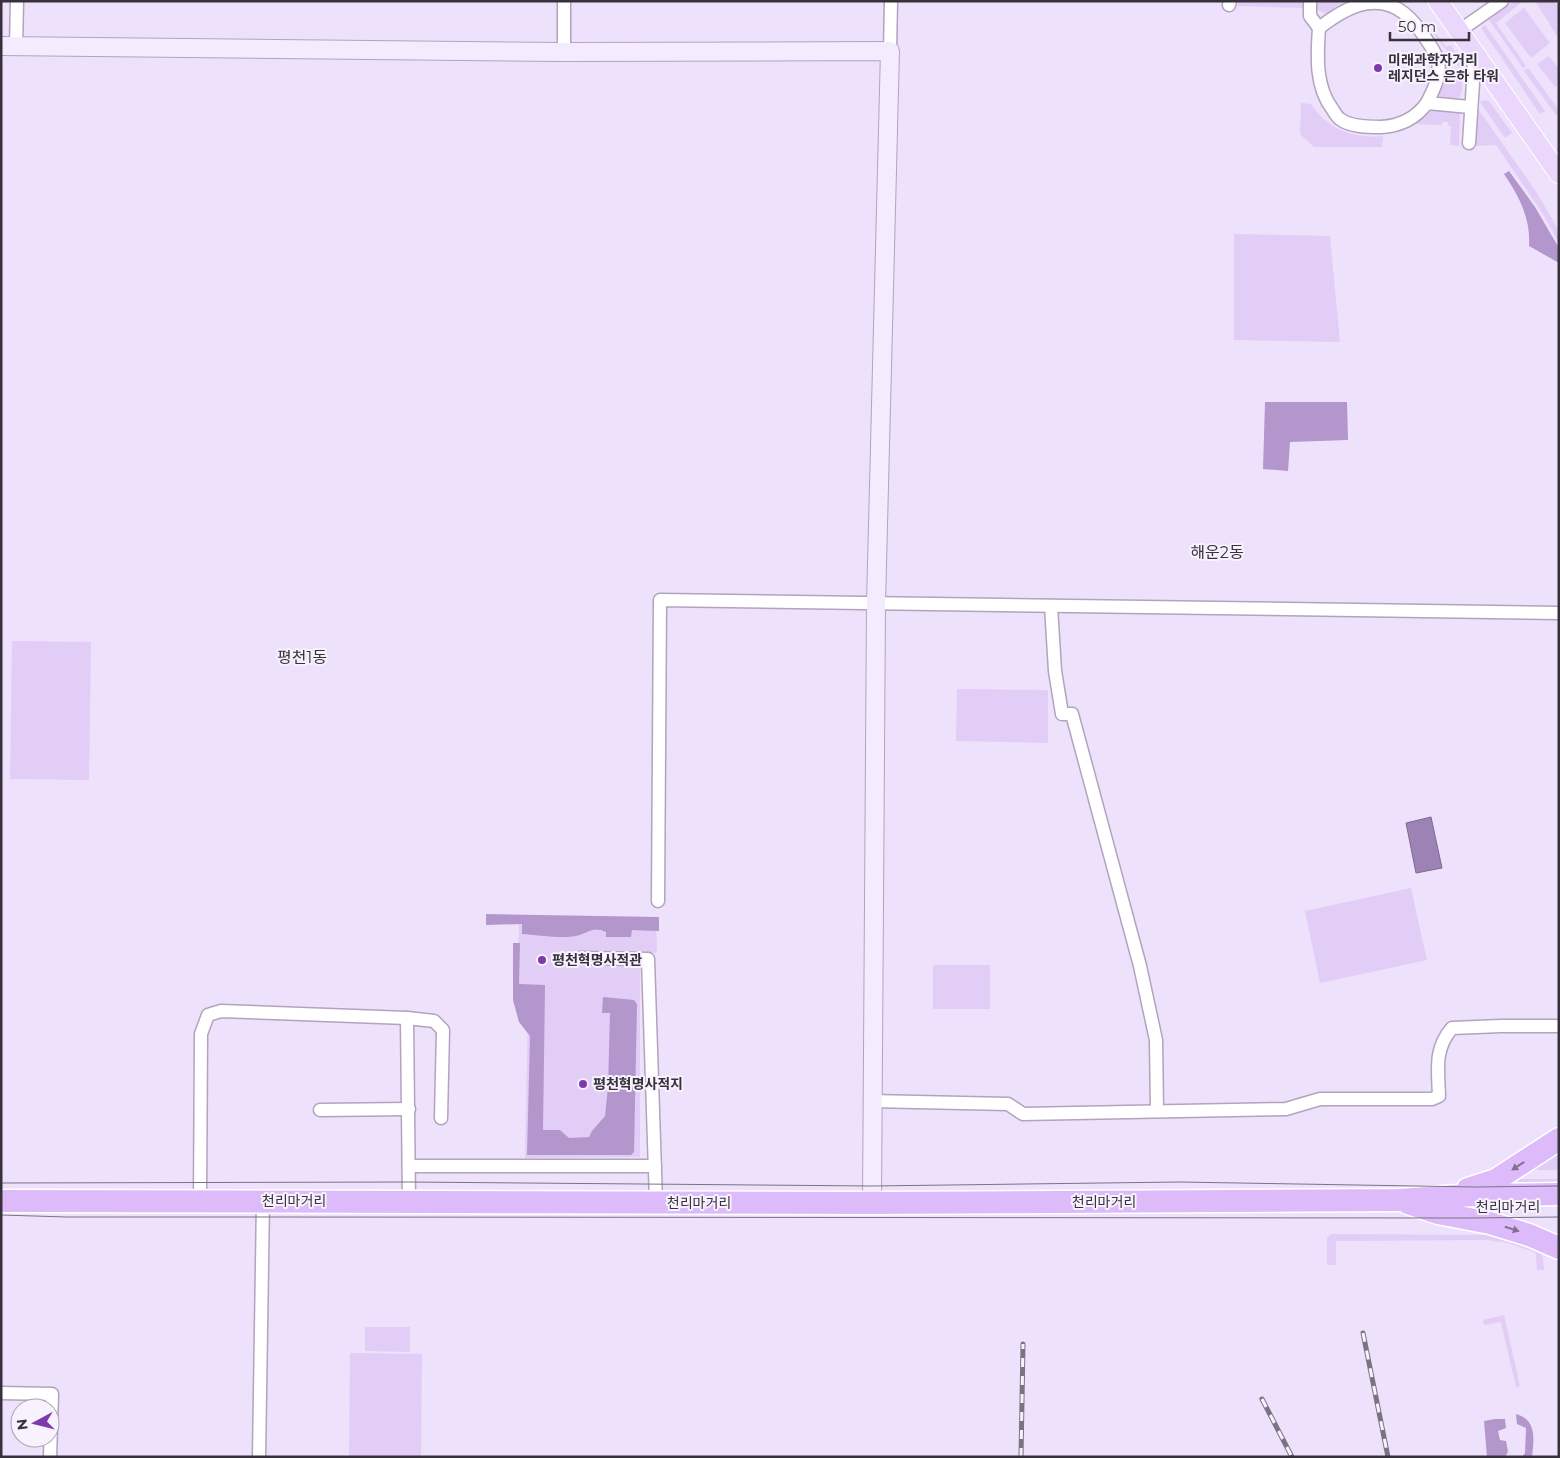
<svg xmlns="http://www.w3.org/2000/svg" width="1560" height="1458" font-family="Montserrat,'Noto Sans KR',sans-serif">
  <rect width="100%" height="100%" fill="#eee1fb"/>
  <!-- green -->
  <g fill="#e2cdf6">
    <polygon points="1238,1 1303,1 1305,8 1238,6"/>
    <polygon points="1318,1 1348,1 1340,4 1327,14 1318,10 1316,7"/>
    <polygon points="1513,1 1523,1 1496,23 1526,66 1523,68 1489,20"/>
    <polygon points="1535,1 1555,1 1559,8 1559,39"/>
    <polygon points="1524,8 1550,43 1531,58 1505,23"/>
    <polygon points="1485,25 1545,111 1540,114 1481,28"/>
    <polygon points="1432,28 1446,47 1451,45 1460,60 1462,71 1431,30"/>
    <polygon points="1426,34 1462,83 1462,92 1459,98 1439,98 1436,96 1438,89"/>
    <polygon points="1549,56 1559,69 1559,84 1555,87 1537,64"/>
    <polygon points="1528,68 1559,110 1559,113 1556,115 1524,71"/>
    <polygon points="1483,100 1489,101 1512,133 1505,138 1480,102"/>
    <path d="M 1301,103 L 1311,104 C 1327,129 1354,139 1383,136 L 1382,147 L 1314,147 L 1300,134 Z"/>
    <polygon points="1476,106 1537,193 1559,231 1559,243 1543,214 1496,145 1474,146"/>
    <polygon points="1426,110 1458,111 1460,114 1459,146 1450,145 1451,126 1448,126 1448,122 1442,122 1442,125 1412,124"/>
    <polygon points="1234,234 1330,236 1340,342 1234,340"/>
    <polygon points="12,641 91,642 89,780 10,779"/>
    <polygon points="957,689 1048,690 1048,743 956,741"/>
    <polygon points="1411,888 1427,960 1320,983 1305,911"/>
    <polygon points="519,920 656,920 657,953 640,952 640,1157 525,1158 528,1011 518,987"/>
    <rect x="933" y="965" width="57" height="44"/>
    <polygon points="1559,1150 1559,1170 1526,1170"/>
    <rect x="1518" y="1179" width="41" height="5"/>
    <polygon points="1331,1234 1494,1235 1540,1251 1543,1258 1544,1270 1537,1270 1536,1255 1534,1252 1508,1243 1487,1240 1336,1241 1336,1265 1327,1265 1327,1238"/>
    <polygon points="1504,1315 1520,1386 1516,1387 1501,1322 1484,1325 1483,1320"/>
    <polygon points="365,1327 410,1327 410,1352 365,1351"/>
    <polygon points="350,1353 422,1354 421,1457 349,1457"/>
  </g>
  <!-- forest -->
  <g fill="#b396cb">
    <path d="M 1509,171 L 1535,207 L 1559,248 L 1559,263 L 1529,246 C 1531,219 1519,196 1504,174 Z"/>
    <polygon points="1265,402 1347,402 1348,440 1290,442 1288,471 1263,469"/>
    <path d="M 486,914 L 659,917 L 659,931 L 632,930 L 631,937 L 606,937 L 606,932 C 593,925 587,934 575,936 C 565,939 535,935 522,934 L 522,924 L 486,925 Z"/>
    <polygon points="513,943 520,943 519,984 545,985 543,1130 560,1130 569,1138 589,1137 592,1131 605,1116 608,1087 610,1013 602,1013 603,997 634,1000 637,1004 634,1152 631,1155 527,1155 530,1036 519,1022 513,1000"/>
    <path d="M 1516,1414 C 1537,1420 1534,1439 1532,1457 L 1522,1457 L 1525,1453 L 1526,1428 L 1517,1424 Z"/>
    <polygon points="1495,1419 1505,1419 1506,1428 1498,1431 1500,1440 1506,1441 1508,1452 1505,1457 1487,1457 1484,1421"/>
  </g>
  <!-- water -->
  <polygon fill="#9d82b5" stroke="#7e6a91" points="1431,817 1442,868 1416,873 1406,823"/>
  <g fill="none" stroke-linecap="round" stroke-linejoin="round">
    <defs>
      <g id="street">
        <path d="M 1310,1 L 1310,16 L 1319,28 C 1317,56 1315,87 1333,110 C 1335,113 1337,117 1340,119 C 1350,127 1369,127 1381,127 C 1401,126 1416,118 1427,103 L 1470,107"/>
        <polyline points="1229,5 1230,1"/>
        <path d="M 1319,28 C 1333,17 1352,4 1371,3 C 1398,1 1414,20 1428,42 C 1432,48 1437,55 1438,62 C 1441,77 1433,90 1427,103"/>
        <polyline points="1459,31 1502,1"/>
        <polyline points="16,46 17,1"/>
        <polyline points="890,51 891,1"/>
        <polyline points="564,52 564,1"/>
        <polyline points="1469,143 1474,68 1471,51"/>
        <polyline points="1051,606 1055,671 1062,714 1072,714 1140,966 1156,1040 1157,1111"/>
        <polyline points="658,901 660,600 1559,613"/>
        <polyline points="580,958 648,959 656,1202"/>
        <polyline points="407,1018 409,1202"/>
        <path d="M 871,1101 L 1008,1104 L 1023,1114 L 1286,1109 L 1320,1099 L 1432,1099 L 1439,1096 C 1438,1069 1434,1049 1452,1028 L 1501,1026 L 1559,1026"/>
        <polyline points="320,1110 409,1109"/>
        <polyline points="409,1166 655,1166"/>
        <polyline points="200,1201 201,1034 208,1015 221,1011 407,1018 434,1021 443,1030 441,1118"/>
        <polyline points="1,1393 52,1394 50,1457"/>
        <polyline points="259,1457 263,1201"/>
      </g>
      <polyline id="secondary" points="1,46 564,52 890,51 876,604 872,1203"/>
      <polyline id="primary" points="1438,1 1559,174"/>
      <g id="highway">
        <polyline points="1468,1189 1496,1180 1559,1139"/>
        <polyline points="1,1201 872,1203 1398,1200 1473,1195 1559,1194"/>
        <polyline points="1408,1203 1438,1213 1490,1223 1529,1235 1559,1248"/>
      </g>
    </defs>
    <!-- street casing -->
    <use href="#street" stroke="#b1a4bd" stroke-width="15"/>
    <!-- secondary casing -->
    <use href="#secondary" stroke="#b1a4bd" stroke-width="20"/>
    <!-- primary casing -->
    <use href="#primary" stroke="#fff" stroke-width="21"/>
    <!-- highway casing -->
    <use href="#highway" stroke="#fff" stroke-width="25"/>
    <!-- street -->
    <use href="#street" stroke="#fff" stroke-width="12"/>
    <!-- secondary -->
    <use href="#secondary" stroke="#f5ebfe" stroke-width="18"/>
    <!-- primary -->
    <use href="#primary" stroke="#ebd6fc" stroke-width="19"/>
    <!-- highway -->
    <use href="#highway" stroke="#ddbbfa" stroke-width="22"/>
    <!-- tram -->
    <g stroke="#7b7383" stroke-width="1">
      <polyline points="1,1183 409,1182 872,1186 1179,1182 1475,1187 1559,1186"/>
      <polyline points="1,1215 67,1217 263,1217 1470,1218 1559,1217"/>
    </g>
    <defs>
      <g id="rail">
        <polyline points="1363,1333 1388,1457"/>
        <polyline points="1262,1399 1292,1457"/>
        <polyline points="1021,1457 1023,1344"/>
      </g>
    </defs>
    <!-- rail casing -->
    <use href="#rail" stroke="#7b7383" stroke-width="5"/>
    <!-- rail -->
    <use href="#rail" stroke="#f7f2fd" stroke-width="3" stroke-dasharray="9" stroke-linecap="butt"/>
  </g>
  <!-- one-way arrows -->
  <defs><path id="oneway-solid" d="M-6-.8H1V-3.2L6.5 0L1 3.2V.8H-6Z" transform="scale(1.25)"/></defs>
  <g fill="#826f92">
    <use href="#oneway-solid" transform="translate(1518 1166) rotate(147)"/>
    <use href="#oneway-solid" transform="translate(1512 1229) rotate(17)"/>
  </g>
  <!-- markers -->
  <g fill="#7e39ac" stroke="#f7f2fd" stroke-width="2">
    <circle cx="1378" cy="68" r="5"/>
    <circle cx="542" cy="960" r="5"/>
    <circle cx="583" cy="1084" r="5"/>
  </g>
  <g text-anchor="middle" stroke-width="4" stroke-linejoin="round" paint-order="stroke">
    <!-- poi labels -->
    <g font-size="14" font-weight="bold" fill="#37313c" stroke="#f7f2fd" text-anchor="start">
      <text x="1388" y="65">미래과학자거리<tspan x="1388" dy="16">레지던스 은하 타워</tspan></text>
      <text x="552" y="965">평천혁명사적관</text>
      <text x="593" y="1089">평천혁명사적지</text>
    </g>
    <!-- street labels -->
    <g font-size="14" fill="#37313c" stroke="#f7f2fd">
      <text x="294" y="1206">천리마거리</text>
      <text x="1104" y="1207">천리마거리</text>
      <text x="699" y="1208">천리마거리</text>
      <text x="1508" y="1212">천리마거리</text>
    </g>
    <!-- quarter labels -->
    <g font-size="16" fill="#37313c" stroke="#f7f2fd">
      <text x="1217" y="558">해운2동</text>
      <text x="302" y="663">평천1동</text>
    </g>
  </g>
  <!-- border -->
  <rect width="1560" height="1458" fill="none" stroke="#37313c" stroke-width="5"/>
  <!-- north arrow -->
  <g transform="translate(35 1423) rotate(263)"><circle r="24" fill="#f7f2fd" stroke="#aaa5b0"/>
  <path d="M0-4L9 19L0 12L-9 19Z" fill="#7e39ac"/>
  <text y="-8" font-size="14" font-weight="bold" text-anchor="middle" fill="#37313c">N</text>
  </g>
  <!-- scale -->
  <path d="M1390 32v8h79v-8" fill="none" stroke="#37313c" stroke-width="2.5"/>
  <text x="1398" y="32" font-size="15" fill="#37313c" stroke="#f7f2fd" stroke-width="4" paint-order="stroke">50 m</text>
</svg>
